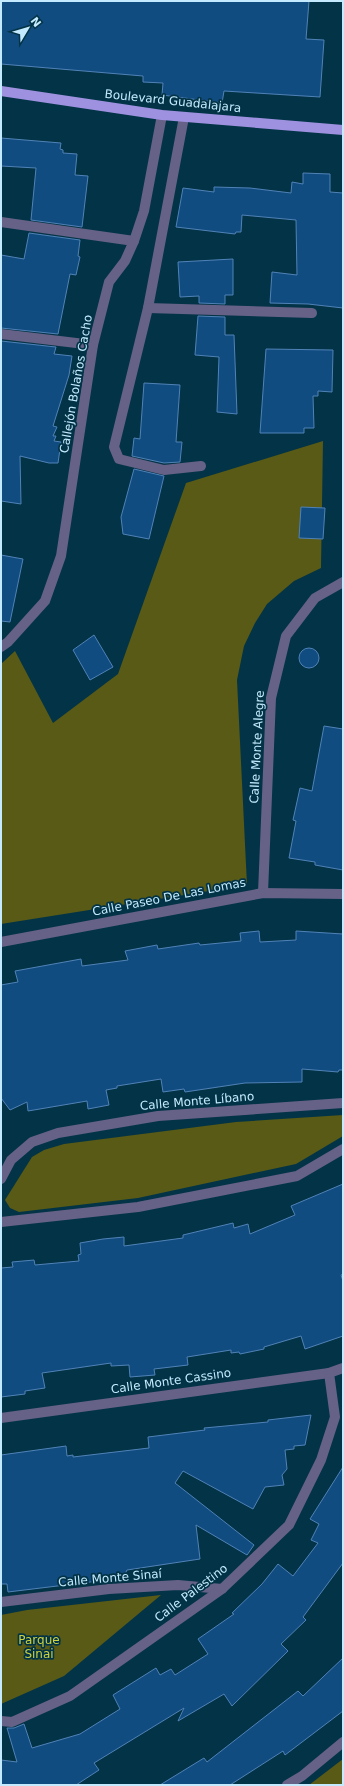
<svg xmlns="http://www.w3.org/2000/svg" width="344" height="1786" font-family="'DejaVu Sans',sans-serif">
  <rect width="100%" height="100%" fill="#033346"/>
  <!-- green -->
  <g fill="#585a16">
    <polygon points="323,441 321,568 294,581 267,604 255,623 244,646 237,680 247,885 1,924 1,664 15,651 53,723 118,674 186,483"/>
    <polygon points="343,1115 343,1136 296,1164 138,1198 19,1212 10,1208 5,1200 32,1157 44,1150 64,1144 236,1122"/>
    <polygon points="161,1595 64,1676 1,1704 1,1615 27,1610"/>
    <polygon points="343,1759 343,1785 309,1785"/>
  </g>
  <!-- building -->
  <g fill="#114c81" stroke="#5082b7">
    <polygon points="1,1 309,1 306,39 324,40 320,97 224,91 222,103 162,95 163,83 143,82 143,76 1,64"/>
    <polygon points="1,138 61,143 60,149 63,150 63,153 77,154 75,175 88,176 82,227 31,220 36,168 1,166"/>
    <polygon points="303,173 330,174 330,192 343,193 343,308 308,304 270,303 272,272 297,275 296,220 242,215 241,232 236,232 235,234 176,227 183,188 214,192 214,187 250,188 291,193 292,182 303,184"/>
    <polygon points="29,233 80,240 78,256 80,257 76,275 70,274 58,334 1,328 1,255 24,259"/>
    <polygon points="233,259 233,295 225,295 225,304 199,303 199,296 180,297 178,262"/>
    <polygon points="198,316 225,317 225,335 234,335 237,414 217,412 219,357 195,355"/>
    <polygon points="1,341 56,347 54,354 72,356 69,375 53,426 57,427 53,436 56,436 54,441 61,442 58,463 49,463 20,456 21,504 1,501"/>
    <polygon points="266,349 333,350 332,392 318,391 318,396 313,396 314,428 304,428 304,433 260,433"/>
    <polygon points="144,383 180,385 176,442 182,442 180,462 164,463 132,456 134,438 140,439"/>
    <polygon points="134,469 164,476 149,539 123,534 121,517"/>
    <polygon points="301,507 325,508 323,539 299,538"/>
    <polygon points="1,555 23,559 10,622 1,621"/>
    <polygon points="94,635 113,667 90,680 73,650"/>
    <circle cx="309" cy="658" r="10"/>
    <polygon points="324,726 343,729 343,870 315,865 315,862 289,858 296,821 293,820 300,788 312,791"/>
    <polygon points="259,931 260,942 296,940 296,931 343,934 343,1070 339,1070 338,1072 302,1069 302,1082 245,1083 185,1092 184,1089 163,1092 161,1079 117,1086 117,1088 106,1090 109,1105 88,1109 87,1101 28,1111 27,1102 10,1110 1,1098 1,985 18,982 15,971 81,959 82,966 128,960 125,951 157,945 158,949 199,943 200,945 241,941 240,933"/>
    <polygon points="343,1184 343,1274 341,1275 343,1281 343,1336 305,1349 301,1336 264,1347 264,1349 240,1354 239,1352 231,1353 231,1350 187,1357 188,1365 154,1369 155,1375 130,1377 129,1365 111,1366 111,1363 42,1373 45,1388 25,1391 25,1394 1,1397 1,1268 13,1267 12,1262 34,1260 35,1265 79,1261 78,1255 81,1254 80,1243 103,1239 124,1237 124,1246 183,1238 183,1235 233,1223 234,1228 248,1224 250,1234 295,1215 291,1206"/>
    <polygon points="311,1415 305,1445 294,1446 294,1449 285,1450 287,1469 282,1475 284,1485 265,1487 253,1509 183,1471 175,1483 254,1545 247,1555 196,1525 200,1559 127,1570 123,1578 8,1592 7,1584 1,1584 1,1455 66,1446 67,1456 73,1455 73,1457 149,1448 148,1437 205,1430 204,1428 268,1422 268,1420"/>
    <polygon points="343,1467 343,1563 303,1617 306,1620 281,1644 288,1651 232,1706 224,1694 178,1721 184,1708 94,1763 99,1770 76,1785 1,1785 1,1760 17,1762 7,1728 14,1728 24,1724 32,1748 80,1734 120,1709 113,1695 156,1668 160,1675 171,1669 175,1675 208,1654 198,1639 234,1614 232,1613 262,1584 278,1564 293,1576 318,1543 311,1540 319,1524 310,1519"/>
    <polygon points="343,1658 343,1711 285,1755 283,1751 230,1785 160,1785 204,1758 207,1762 298,1691 303,1696"/>
  </g>
  <g fill="none" stroke-linecap="round" stroke-linejoin="round">
    <!-- minor -->
    <g stroke="#666187" stroke-width="10">
      <polyline points="184,117 148,308 114,447 119,459 164,470 201,466"/>
      <polyline points="1,222 134,241"/>
      <polyline points="148,308 312,313"/>
      <polyline points="1,334 93,345"/>
      <polyline points="1,647 8,642 45,601 61,556 93,345 109,282 125,261 134,241 144,211 162,115"/>
      <polyline points="263,893 271,698 286,636 315,598 343,582"/>
      <polyline points="1,942 263,893 343,894"/>
      <polyline points="1,1179 11,1160 32,1142 58,1133 158,1116 343,1103"/>
      <polyline points="1,1222 138,1207 297,1176 343,1149"/>
      <polyline points="1,1418 329,1373 343,1368"/>
      <polyline points="1,1602 109,1589 178,1585 222,1589"/>
      <polyline points="1,1721 12,1722 70,1696 222,1589 289,1525 321,1460 335,1417 329,1373"/>
      <polyline points="287,1785 302,1776 343,1742"/>
    </g>
    <!-- major -->
    <polyline stroke="#9e91df" stroke-width="10" points="1,91 162,115 343,130"/>
  </g>
  <g text-anchor="middle" stroke-width="3.5" stroke-linejoin="round" paint-order="stroke">
    <!-- street labels -->
    <g font-size="12" fill="#c3eafe" stroke="#033346">
      <text transform="translate(173 101) rotate(6)" y="4">Boulevard Guadalajara</text>
      <text transform="translate(76 384) rotate(-80)" y="4">Callejón Bolaños Cacho</text>
      <text transform="translate(257 747) rotate(-87)" y="4">Calle Monte Alegre</text>
      <text transform="translate(169 897) rotate(-11)" y="4">Calle Paseo De Las Lomas</text>
      <text transform="translate(197 1101) rotate(-5)" y="4">Calle Monte Líbano</text>
      <text transform="translate(171 1381) rotate(-8)" y="4">Calle Monte Cassino</text>
      <text transform="translate(110 1578) rotate(-5)" y="4">Calle Monte Sinaí</text>
      <text transform="translate(191 1593) rotate(-37)" y="4">Calle Palestino</text>
    </g>
    <!-- park labels -->
    <g font-size="12" fill="#ced23d" stroke="#033346">
      <text x="39" y="1644">Parque<tspan x="39" dy="14">Sinai</tspan></text>
    </g>
  </g>
  <!-- border -->
  <rect width="344" height="1786" fill="none" stroke="#c3eafe" stroke-width="4"/>
  <!-- north arrow -->
  <g transform="translate(28 28) rotate(52)" stroke="#033346" stroke-width="3" paint-order="stroke">
  <path d="M0-3L7 15L0 10L-7 15Z" fill="#c3eafe"/>
  <text y="-6" font-size="11" font-weight="bold" text-anchor="middle" fill="#c3eafe">N</text>
  </g>
</svg>
